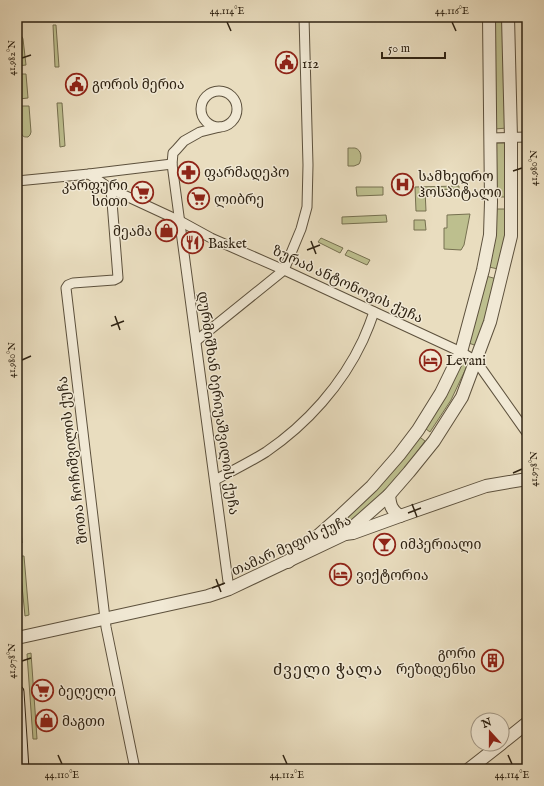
<svg xmlns="http://www.w3.org/2000/svg" width="544" height="786" font-family="'IM FELL English','Noto Serif Georgian',serif">
  <rect width="100%" height="100%" fill="#e9ddbf"/>
  <filter id="stains"><feTurbulence type="fractalNoise" baseFrequency=".005" numOctaves="4"/><feColorMatrix values="0 0 0 0 .2 0 0 0 0 .09 0 0 0 0 .02 0 0 0 .5 -.17"/></filter>
  <radialGradient id="worn" r=".72"><stop offset=".6" stop-color="#630" stop-opacity="0"/><stop offset="1" stop-color="#630" stop-opacity=".3"/></radialGradient>
  <!-- grass -->
  <g fill="#bdbf8e" stroke="#767050">
    <polygon points="493,17 505,17 507,128 495,129"/>
    <polygon points="53,25 56,25 59,67 55,67"/>
    <path d="M 17,35 C 21,35 22,36 23,39 L 26,65 L 17,66 Z"/>
    <polygon points="17,74 26,74 28,98 19,99"/>
    <polygon points="57,103 62,103 65,146 60,147"/>
    <path d="M 20,106 L 29,106 L 31,132 L 30,135 L 28,137 C 24,137 23,137 21,133 Z"/>
    <rect x="495" y="143" width="12" height="54"/>
    <path d="M 348,148 C 348,148 355,148 355,148 C 362,150 362,159 359,164 L 354,166 L 348,166 Z"/>
    <polygon points="459,186 459,189 425,190 426,211 416,211 415,187"/>
    <polygon points="356,187 383,187 383,195 357,196"/>
    <polygon points="496,209 506,209 504,245 498,269 489,267"/>
    <polygon points="470,214 464,245 461,250 444,249 444,228 447,228 447,215"/>
    <polygon points="386,215 387,222 342,224 342,217"/>
    <polygon points="414,220 425,220 426,230 414,230"/>
    <polygon points="321,238 343,248 340,253 318,242"/>
    <polygon points="348,250 370,260 367,265 345,255"/>
    <polygon points="486,276 497,279 477,346 466,342"/>
    <polygon points="460,360 468,364 451,400 430,432 422,426"/>
    <polygon points="417,435 425,441 403,471 380,496 349,523 345,523 343,520"/>
    <polygon points="17,474 22,543 18,544 17,531"/>
    <polygon points="19,556 24,556 29,615 25,616"/>
    <polygon points="31,653 37,739 33,739 27,654"/>
  </g>
  <g fill="none" stroke-linecap="round" stroke-linejoin="round">
    <defs>
      <g id="minor">
        <circle cx="219" cy="109" r="18"/>
        <polyline points="220,127 200,132 184,141 176,150 173,153 172,164 229,589"/>
        <polyline points="490,138 527,137"/>
        <polyline points="89,174 111,189 180,221 211,238 284,270 461,352 476,361 527,433"/>
        <polyline points="17,181 89,174 172,164"/>
        <polyline points="111,189 118,278 114,280 73,283 68,285 66,288 106,627 135,769"/>
        <polyline points="196,341 284,270 301,229 307,207 308,165 304,17"/>
        <path d="M 215,480 C 232,471 250,462 266,452 C 307,424 342,385 363,340 C 367,331 371,321 374,312"/>
      </g>
      <g id="tertiary">
        <path d="M 389,495 C 390,505 391,510 400,516"/>
        <polyline points="345,534 389,495 409,472 434,441 462,397 490,322 511,236 511,138 508,17"/>
        <polyline points="288,562 337,519 372,486 399,455 418,430 441,393 461,352 483,270 490,235 491,202 489,17"/>
        <polyline points="17,638 208,596 229,589 345,534 353,533 400,516 486,486 527,479"/>
        <polyline points="502,743 527,723"/>
        <polyline points="469,769 501,744"/>
      </g>
      <polyline id="secondary" points="17,692 22,769"/>
    </defs>
    <!-- minor casing -->
    <use href="#minor" stroke="#5d513d" stroke-width="11"/>
    <!-- tertiary casing -->
    <use href="#tertiary" stroke="#5d513d" stroke-width="14"/>
    <!-- secondary casing -->
    <use href="#secondary" stroke="#2e2212" stroke-width="15"/>
    <!-- minor -->
    <use href="#minor" stroke="#f1e9d5" stroke-width="9"/>
    <!-- tertiary -->
    <use href="#tertiary" stroke="#f1e9d5" stroke-width="12"/>
    <!-- secondary -->
    <use href="#secondary" stroke="#f1e9d5" stroke-width="13"/>
  </g>
  <!-- ticks -->
  <path fill="none" stroke="#2e2212" stroke-width="1.5" d="M 227,22 L 231,31M 452,22 L 456,31M 22,58 L 31,55M 513,171 L 522,168M 311,241 L 316,254M 307,250 L 320,245M 115,316 L 120,330M 111,326 L 124,321M 22,360 L 31,356M 513,473 L 522,469M 412,504 L 417,517M 408,513 L 421,508M 216,579 L 221,592M 212,588 L 225,583M 22,661 L 31,658M 58,755 L 62,764M 283,755 L 287,764M 508,755 L 512,764"/>
  <!-- icons -->
  <defs>
    <symbol id="civic-ring" viewBox="-11 -11 22 22"><circle r="9.5" fill="#f1e9d5" stroke="#8f2418" stroke-width="1.5"/><path d="M-.6-6.5H3V-4.5H.6V-3L4-1V1h2V6H-6V1h2V-1L-.6-3ZM-1.2 2.5V6h2.4V2.5Z" fill="#8f2418"/></symbol>
    <symbol id="pharmacy-ring" viewBox="-11 -11 22 22"><circle r="9.5" fill="#f1e9d5" stroke="#8f2418" stroke-width="1.5"/><path d="M-2-6h4v4h4v4h-4v4h-4v-4h-4v-4h4Z" fill="#8f2418"/></symbol>
    <symbol id="hospital-ring" viewBox="-11 -11 22 22"><circle r="9.5" fill="#f1e9d5" stroke="#8f2418" stroke-width="1.5"/><path d="M-5-5h3v3.5h4V-5h3V5h-3V1.5h-4V5h-3Z" fill="#8f2418"/></symbol>
    <symbol id="supermarket-ring" viewBox="-11 -11 22 22"><circle r="9.5" fill="#f1e9d5" stroke="#8f2418" stroke-width="1.5"/><path d="M-6-5.5h2.5l.6 2H6L4.5 2H-2.5L-4.4-4H-6ZM-1.5 3.2a1.3 1.3 0 1 0 .1 0ZM3 3.2a1.3 1.3 0 1 0 .1 0Z" fill="#8f2418"/></symbol>
    <symbol id="shop-ring" viewBox="-11 -11 22 22"><circle r="9.5" fill="#f1e9d5" stroke="#8f2418" stroke-width="1.5"/><path d="M-5-2.5h2.3a2.7 3.5 0 0 1 5.4 0H5L5.5 6h-11ZM-1.5-2.5h3a1.5 2.3 0 0 0-3 0Z" fill="#8f2418"/></symbol>
    <symbol id="restaurant-ring" viewBox="-11 -11 22 22"><circle r="9.5" fill="#f1e9d5" stroke="#8f2418" stroke-width="1.5"/><path d="M-5-6h1v4h1v-4h1v4h1v-4h1v5L-1.5 .5V6h-2V.5L-5-1ZM5-6V6H3V1.5H1.5Q1.5-4 5-6Z" fill="#8f2418"/></symbol>
    <symbol id="hotel-ring" viewBox="-11 -11 22 22"><circle r="9.5" fill="#f1e9d5" stroke="#8f2418" stroke-width="1.5"/><path d="M-6-4.5h1.5V1H6V5H4.5V3h-9V5H-6ZM-4 0a1.8 1.8 0 1 1 3.6 0ZM.5 0V-2.5h3Q6-2.5 6 0Z" fill="#8f2418"/></symbol>
    <symbol id="bar-ring" viewBox="-11 -11 22 22"><circle r="9.5" fill="#f1e9d5" stroke="#8f2418" stroke-width="1.5"/><path d="M-6-5H6L.8 .8V4.5H3.5V6h-7V4.5H-.8V.8Z" fill="#8f2418"/></symbol>
    <symbol id="building-ring" viewBox="-11 -11 22 22"><circle r="9.5" fill="#f1e9d5" stroke="#8f2418" stroke-width="1.5"/><path d="M-4-6H4V6H1V3H-1V6H-4ZM-2.5-4.3h1.7v1.8h-1.7ZM.8-4.3h1.7v1.8H.8ZM-2.5-1h1.7V.8h-1.7ZM.8-1h1.7V.8H.8Z" fill="#8f2418"/></symbol>
  </defs>
  <g fill-rule="evenodd">
    <use href="#civic-ring" x="274" y="50" width="25" height="25"/>
    <use href="#civic-ring" x="64" y="72" width="25" height="25"/>
    <use href="#pharmacy-ring" x="176" y="160" width="25" height="25"/>
    <use href="#hospital-ring" x="390" y="172" width="25" height="25"/>
    <use href="#supermarket-ring" x="130" y="180" width="25" height="25"/>
    <use href="#supermarket-ring" x="186" y="186" width="25" height="25"/>
    <use href="#shop-ring" x="154" y="218" width="25" height="25"/>
    <use href="#restaurant-ring" x="180" y="230" width="25" height="25"/>
    <use href="#hotel-ring" x="418" y="348" width="25" height="25"/>
    <use href="#bar-ring" x="372" y="532" width="25" height="25"/>
    <use href="#hotel-ring" x="328" y="562" width="25" height="25"/>
    <use href="#building-ring" x="480" y="648" width="25" height="25"/>
    <use href="#supermarket-ring" x="30" y="678" width="25" height="25"/>
    <use href="#shop-ring" x="34" y="708" width="25" height="25"/>
  </g>
  <g text-anchor="middle" stroke-width="3" stroke-linejoin="round" paint-order="stroke">
    <!-- poi labels -->
    <g font-size="14" fill="#2e2212" stroke="#f1e9d5" text-anchor="start">
      <text x="302" y="68">112</text>
      <text x="92" y="89">გორის მერია</text>
      <text x="204" y="177">ფარმადეპო</text>
      <text x="418" y="181">სამხედრო<tspan x="418" dy="16">ჰოსპიტალი</tspan></text>
      <text x="128" y="190" text-anchor="end">კარფური<tspan x="128" dy="16">სითი</tspan></text>
      <text x="214" y="204">ლიბრე</text>
      <text x="152" y="236" text-anchor="end">მეამა</text>
      <text x="208" y="248">Basket</text>
      <text x="446" y="365">Levani</text>
      <text x="400" y="549">იმპერიალი</text>
      <text x="356" y="580">ვიქტორია</text>
      <text x="476" y="658" text-anchor="end">გორი<tspan x="476" dy="16">რეზიდენსი</tspan></text>
      <text x="58" y="696">ბეღელი</text>
      <text x="62" y="726">მაგთი</text>
    </g>
    <!-- street labels -->
    <g font-size="14" fill="#2e2212" stroke="#f1e9d5">
      <text transform="translate(348 284) rotate(25)" y="5">ზურაბ ანტონოვის ქუჩა</text>
      <text transform="translate(219 403) rotate(82)" y="5">დურმიშხან ბერიუაშვილის ქუჩა</text>
      <text transform="translate(72 460) rotate(-97)" y="5">შოთა ჩოჩიშვილის ქუჩა</text>
      <text transform="translate(291 545) rotate(-24)" y="5">თამარ მეფის ქუჩა</text>
    </g>
    <!-- quarter labels -->
    <g font-size="16" letter-spacing="1" fill="#2e2212" stroke="#f1e9d5">
      <text x="328" y="675">ძველი ჭალა</text>
    </g>
  </g>
  <!-- margin -->
  <rect width="544" height="786" fill="none" stroke="#e9ddbf" stroke-width="44"/>
  <!-- north arrow -->
  <g transform="translate(490 732) rotate(339)"><circle r="19" fill="#f1e9d5" stroke="#a39987"/>
  <path d="M0-3L7 15L0 10L-7 15Z" fill="#8f2418"/>
  <text y="-6" font-size="11" font-weight="bold" text-anchor="middle" fill="#2e2212">N</text>
  </g>
  <!-- scale -->
  <path d="M382 52v6h63v-6" fill="none" stroke="#2e2212" stroke-width="2"/>
  <text x="388" y="52" font-size="12" fill="#2e2212" stroke="#f1e9d5" stroke-width="3" paint-order="stroke">50 m</text>
  <rect x="22" y="22" width="500" height="742" fill="none" stroke="#2e2212" stroke-width="1.5"/>
  <g font-size="10" text-anchor="middle" fill="#2e2212">
    <text x="227" y="14">44.114°E</text>
    <text x="452" y="14">44.116°E</text>
    <text transform="translate(11 58) rotate(-90)" y="4">41.982°N</text>
    <text transform="translate(533 168) rotate(-90)" y="4">41.980°N</text>
    <text transform="translate(11 360) rotate(-90)" y="4">41.980°N</text>
    <text transform="translate(533 469) rotate(-90)" y="4">41.978°N</text>
    <text transform="translate(11 661) rotate(-90)" y="4">41.978°N</text>
    <text x="62" y="778">44.110°E</text>
    <text x="287" y="778">44.112°E</text>
    <text x="512" y="778">44.114°E</text>
  </g>
  <rect width="100%" height="100%" filter="url(#stains)"/>
  <rect width="100%" height="100%" fill="url(#worn)"/>
</svg>
